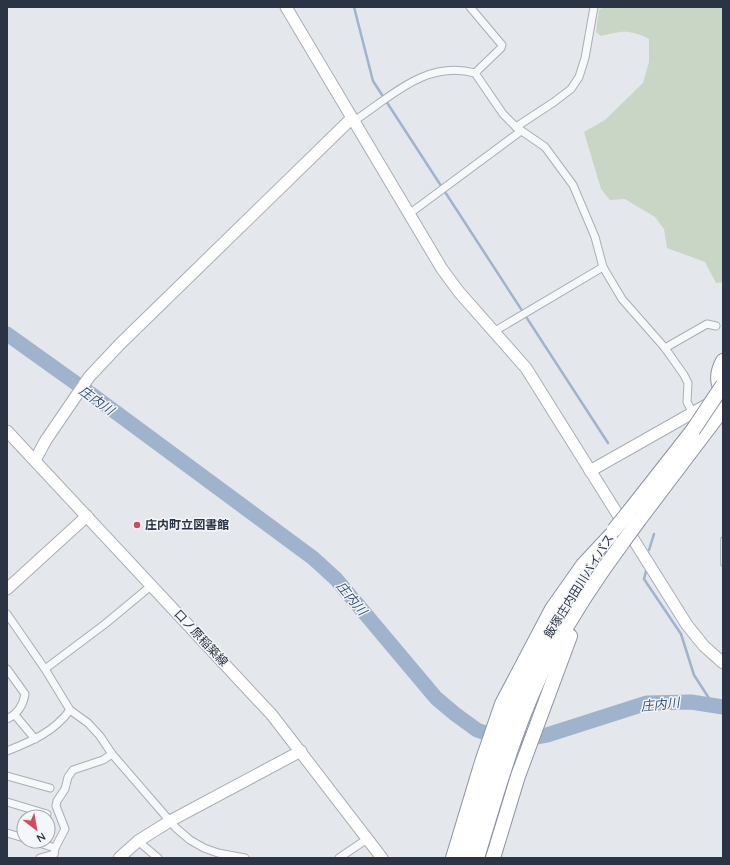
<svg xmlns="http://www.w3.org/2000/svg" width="730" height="865" font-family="Quicksand,'Noto Sans JP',sans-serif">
  <rect width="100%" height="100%" fill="#e4e7ec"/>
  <!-- green -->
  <path fill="#c9d6c5" d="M 603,7 L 723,7 L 723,282 L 716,283 L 705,262 L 667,248 L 664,229 L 655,217 L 625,199 L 610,200 L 601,189 L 584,132 L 605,120 L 643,83 L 649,62 L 649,39 C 628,29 623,31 601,36 L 596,32 L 599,10 Z"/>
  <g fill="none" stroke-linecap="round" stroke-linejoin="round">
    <!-- stream -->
    <g stroke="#9fb4cc" stroke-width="2.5">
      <polyline points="354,7 373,81 608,443"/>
      <polyline points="649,550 654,534"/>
      <polyline points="646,571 644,579 681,634 694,675 714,706"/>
    </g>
    <!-- river -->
    <polyline stroke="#9fb4cc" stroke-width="15" points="7,334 91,394 313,558 336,579 436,698 455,714 477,730 503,739 513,741 547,735 647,703 691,702 723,707"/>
    <defs>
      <polyline id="lane" points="723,539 723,564"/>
      <g id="street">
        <polyline points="470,7 502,45 501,48 475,73"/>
        <path d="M 354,121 C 392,96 426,60 475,73 L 503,114 L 516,127 L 545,147 L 573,185 L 595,237 L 603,267 L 622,299 L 665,348 L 684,375 L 688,383 L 687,402 L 693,413"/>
        <polyline points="516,127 554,102 571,89 579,77 585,58 594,7"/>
        <polyline points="409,214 521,131"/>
        <polyline points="495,331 603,267"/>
        <polyline points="665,348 707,324 716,326"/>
        <polyline points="7,614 45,669 70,710 88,723 100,736 112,754 176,828 190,840 204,848 218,853 245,858"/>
        <path d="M 7,669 L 25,694 C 23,706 18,714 7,719"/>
        <polyline points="45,669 105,624 152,585"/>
        <polyline points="15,715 35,739"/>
        <path d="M 7,751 C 32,741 54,732 70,710"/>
        <polyline points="7,776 50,788"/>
        <polyline points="7,802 47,814"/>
        <polyline points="7,833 24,838"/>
        <polyline points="33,841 55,848 54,854"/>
        <polyline points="138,841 158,858"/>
        <polyline points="55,848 65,829 56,806 57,801 65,789 68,777 73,770 103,760 112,754"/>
        <polyline points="40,858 54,854"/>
        <polyline points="339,858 367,839"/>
      </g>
      <g id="secondary">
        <polyline points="286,7 442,269 459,292 526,368 687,625 704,646 723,663"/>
        <polyline points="7,431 272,715 382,858"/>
        <polyline points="35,460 46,440 89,377 120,344 352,118"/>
        <polyline points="590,471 710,403"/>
        <polyline points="7,589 87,516"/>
        <polyline points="119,858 138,841 170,821 301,751"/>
      </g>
      <g id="highway">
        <path d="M 723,361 C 716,374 717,382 723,395"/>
        <polyline points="631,509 693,430"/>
        <polyline points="639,520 723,409"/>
        <polyline points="453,858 482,762 502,704 552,609 583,565 611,535"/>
        <path d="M 466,858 C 488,785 509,711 544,642"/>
        <path d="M 477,858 C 498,789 518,716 552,652 C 573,614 597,577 623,542"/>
        <polyline points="493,858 518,776 570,636"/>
      </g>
    </defs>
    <!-- lane casing -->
    <use href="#lane" stroke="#a9aeb7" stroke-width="5.5"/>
    <!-- street casing -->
    <use href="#street" stroke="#a9aeb7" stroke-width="9"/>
    <!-- secondary casing -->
    <use href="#secondary" stroke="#a9aeb7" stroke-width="13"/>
    <!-- highway casing -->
    <use href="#highway" stroke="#8b94a3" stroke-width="16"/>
    <!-- lane -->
    <use href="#lane" stroke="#f7f8fa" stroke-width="3.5"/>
    <!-- street -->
    <use href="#street" stroke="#f7f8fa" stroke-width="7"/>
    <!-- secondary -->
    <use href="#secondary" stroke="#fff" stroke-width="11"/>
    <!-- highway -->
    <use href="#highway" stroke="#fff" stroke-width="14"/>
    <defs>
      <g id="highway-bridge">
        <polyline points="693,430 723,385"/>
        <polyline points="614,530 631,509"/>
        <polyline points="623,542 639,520"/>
      </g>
    </defs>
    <!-- highway-bridge casing -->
    <use href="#highway-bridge" stroke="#8b94a3" stroke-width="16" stroke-linecap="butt"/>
    <!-- highway-bridge -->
    <use href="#highway-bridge" stroke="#fff" stroke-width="14"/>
  </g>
  <!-- markers -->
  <circle fill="#d1495b" stroke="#f4f6f9" stroke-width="1.5" cx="137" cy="525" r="4"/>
  <g text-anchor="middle" stroke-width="3" stroke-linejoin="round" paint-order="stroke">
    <!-- poi labels -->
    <g font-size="12" font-weight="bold" fill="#2b3445" stroke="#f4f6f9" text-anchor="start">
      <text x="145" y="529">庄内町立図書館</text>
    </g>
    <!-- street labels -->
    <g font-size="12" fill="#2b3445" stroke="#f4f6f9">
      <text transform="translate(579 586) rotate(-58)" y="4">飯塚庄内田川バイパス</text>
      <text transform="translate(201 638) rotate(47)" y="4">口ノ原稲築線</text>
    </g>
    <!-- water labels -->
    <g font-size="13" font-style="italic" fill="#34527a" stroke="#f4f6f9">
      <text transform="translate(97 400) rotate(36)" y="5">庄内川</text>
      <text transform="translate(352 598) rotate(50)" y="5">庄内川</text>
      <text transform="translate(660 704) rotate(-6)" y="5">庄内川</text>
    </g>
  </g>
  <!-- border -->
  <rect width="730" height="865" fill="none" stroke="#2b3445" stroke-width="16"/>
  <!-- north arrow -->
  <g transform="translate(36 829) rotate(149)"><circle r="19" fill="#f4f6f9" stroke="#a4a8b1"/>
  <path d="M0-3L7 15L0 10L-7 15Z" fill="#d1495b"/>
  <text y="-6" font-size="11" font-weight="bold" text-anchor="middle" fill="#2b3445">N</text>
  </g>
</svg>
